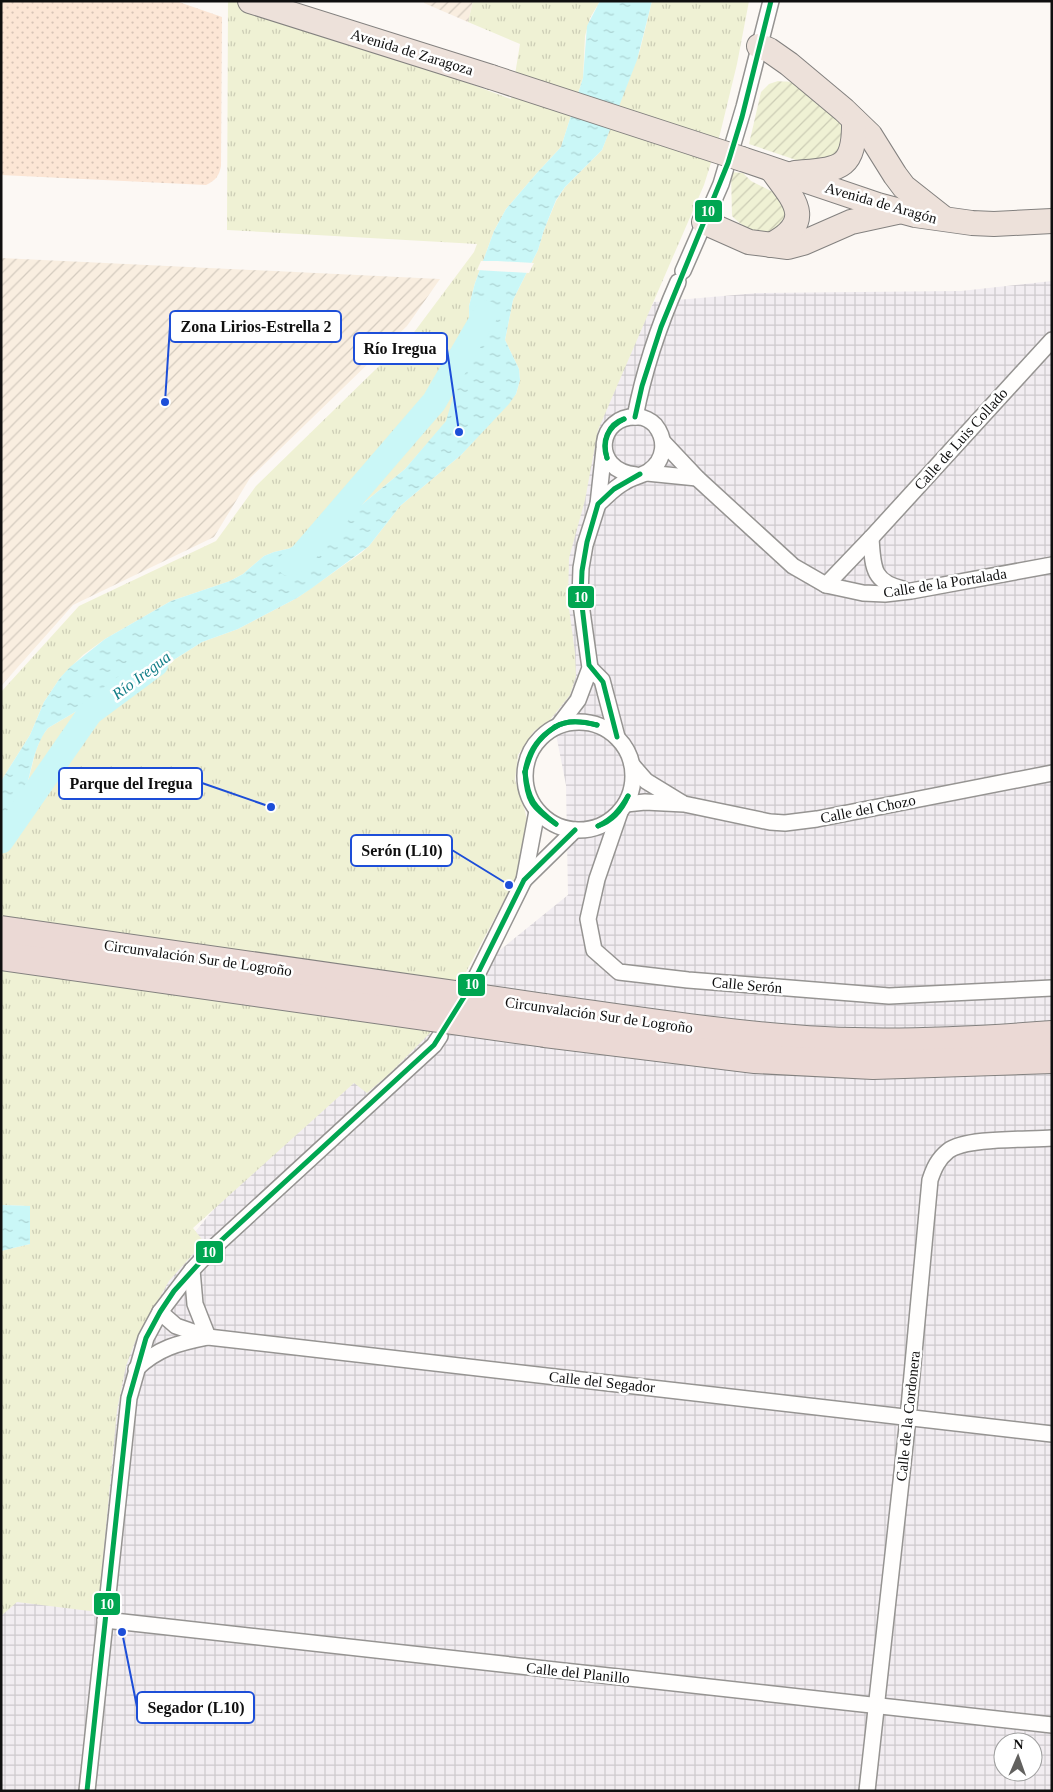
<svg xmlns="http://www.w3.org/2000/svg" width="1053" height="1792" font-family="Georgia,serif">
  <defs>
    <pattern id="industrial-grid" width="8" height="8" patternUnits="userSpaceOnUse" patternTransform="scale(1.25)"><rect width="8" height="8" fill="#f2edf1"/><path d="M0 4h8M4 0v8" fill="none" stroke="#cecacd"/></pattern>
    <pattern id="farmland-furrows" width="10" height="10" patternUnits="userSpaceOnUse" patternTransform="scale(1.25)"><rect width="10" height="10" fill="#f9eee0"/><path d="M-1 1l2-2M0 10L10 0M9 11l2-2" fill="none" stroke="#d4cbbf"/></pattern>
    <pattern id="grass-tufts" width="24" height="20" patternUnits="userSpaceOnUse" patternTransform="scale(1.25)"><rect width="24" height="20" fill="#eff1d4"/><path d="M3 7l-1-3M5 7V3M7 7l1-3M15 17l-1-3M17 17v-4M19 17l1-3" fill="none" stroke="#cccdb5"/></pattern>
    <pattern id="sand-dots" width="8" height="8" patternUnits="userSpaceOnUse" patternTransform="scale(1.25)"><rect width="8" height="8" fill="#fce6d5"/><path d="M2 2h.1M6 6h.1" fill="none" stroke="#d7c4b6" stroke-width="1.8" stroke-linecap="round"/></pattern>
    <pattern id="garden-furrows" width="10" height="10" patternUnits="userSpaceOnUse" patternTransform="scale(1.25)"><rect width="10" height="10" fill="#eff1d4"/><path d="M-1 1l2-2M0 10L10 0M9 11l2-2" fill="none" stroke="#cccdb5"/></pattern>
    <pattern id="water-ripples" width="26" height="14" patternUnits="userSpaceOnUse" patternTransform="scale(1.25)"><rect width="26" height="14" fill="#caf7f7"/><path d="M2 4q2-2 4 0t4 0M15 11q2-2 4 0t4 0" fill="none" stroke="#acd3d3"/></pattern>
  </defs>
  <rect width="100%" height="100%" fill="#fcf8f4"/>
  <!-- industrial -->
  <path fill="url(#industrial-grid)" fill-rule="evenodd" d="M 1052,281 L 1052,1791 L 1,1791 L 1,1616 L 109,1335 L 285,1124 L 568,895 L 566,785 L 538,643 L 606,391 L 654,302 L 758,293 L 961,291 ZM 1003,1742 L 1033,1742 L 1033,1772 L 1003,1772 Z"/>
  <!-- farmland -->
  <g fill="url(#farmland-furrows)">
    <polygon points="424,1 473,1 468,22 424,3"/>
    <polygon points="1,258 440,279 407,326 250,478 214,537 73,605 1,686"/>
  </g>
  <!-- grass -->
  <g fill="url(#grass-tufts)">
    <polygon points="228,1 247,1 511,99 520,44 468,22 473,1 600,1 590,18 585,36 583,78 561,147 536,174 506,209 494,231 475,283 469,306 470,358 457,384 447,421 405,469 325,535 304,545 274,552 264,556 243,574 230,581 171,601 105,639 83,655 60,678 44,702 30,735 1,781 1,692 79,606 216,541 256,486 415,331 474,252 477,244 227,230"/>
    <polygon points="652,1 749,1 737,64 720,134 704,185 598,430 585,500 569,558 568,601 575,653 576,676 570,695 550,720 534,731 518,755 515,780 525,811 529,830 524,863 466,972 432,1031 389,1074 367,1093 354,1083 193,1228 204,1242 169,1281 136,1339 126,1366 117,1410 98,1612 17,1602 1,1616 1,1251 30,1244 29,1206 1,1205 1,855 6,846 14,817 25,793 36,750 42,736 48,728 109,692 153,673 202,642 238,629 297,598 361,553 369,546 400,506 461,455 516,394 520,380 519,369 505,340 513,300 538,250 544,230 556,201 565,187 602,150 640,50"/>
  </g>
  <!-- sand -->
  <path fill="url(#sand-dots)" d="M 1,1 L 176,1 L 222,17 L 221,166 C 219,176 216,180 206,185 L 1,175 Z"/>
  <!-- garden -->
  <g fill="url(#garden-furrows)">
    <path d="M 778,81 C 782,82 787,81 790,82 C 805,85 835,117 844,128 L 840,155 L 805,163 L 749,144 L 761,92 L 769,84 Z"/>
    <path d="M 731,172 L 743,173 L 751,181 L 781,196 L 789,216 C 786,220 783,225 779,229 C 764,242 743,227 732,216 Z"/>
  </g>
  <!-- water -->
  <g fill="url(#water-ripples)">
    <path d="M 600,1 L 652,1 L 637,60 L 602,150 L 565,187 L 556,200 L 544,230 L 538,250 L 513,300 L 505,340 L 519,369 L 520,380 L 516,394 L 509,404 L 461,455 L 400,506 L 369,546 L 312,588 L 297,598 L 238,629 L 202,642 L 153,673 L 109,692 L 48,728 C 33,747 32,771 24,794 C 22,802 16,810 13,818 C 8,831 7,843 1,855 L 1,781 L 30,735 L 44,702 L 60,678 L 70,667 L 105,639 L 171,601 L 230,581 L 243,574 L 264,556 L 274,552 L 304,545 L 325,535 L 405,469 L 446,421 L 457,384 L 470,358 L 469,306 L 475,283 L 494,231 L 506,209 L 536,174 L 561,147 L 583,78 L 587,26 Z"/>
    <polygon points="1,1205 30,1206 30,1244 1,1251"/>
  </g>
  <!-- pier -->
  <polygon fill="#fcf8f4" points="481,261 497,261 534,263 529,273 477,270"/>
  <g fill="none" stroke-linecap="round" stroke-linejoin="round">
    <!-- river -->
    <g stroke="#caf7f7" stroke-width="25">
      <polyline points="290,564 302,555 434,402 486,313"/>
      <polyline points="1,841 90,713 156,664"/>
    </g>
    <defs>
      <g id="street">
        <polyline points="683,271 721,184 744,107 771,1"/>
        <path d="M 635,417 C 644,370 659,325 678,282"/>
        <polyline points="664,443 697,478 793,566 826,585 863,593 885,594 911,591 1052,565"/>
        <polyline points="647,473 697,478"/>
        <path d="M 598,504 C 607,496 615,487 625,482 C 632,477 642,476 649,471 C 665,460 667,440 655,425 C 651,421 644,417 638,417 C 598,414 589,470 636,475"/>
        <path d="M 871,538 C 873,567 872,582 903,589"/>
        <polyline points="826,585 871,538 1052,340"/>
        <polyline points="590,668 602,680 617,737"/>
        <circle cx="579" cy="776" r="54"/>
        <polyline points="559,725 578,700 590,668 580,597 581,568 585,545 598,504 604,449"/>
        <polyline points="633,766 646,781 682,803"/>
        <polyline points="626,804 645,802 684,804 770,822 785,823 817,819 1052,773"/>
        <polyline points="620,812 597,879 588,919 594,950 619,972 688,980 889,996 1052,988"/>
        <polyline points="524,880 575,830"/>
        <polyline points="474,981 524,880 537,811"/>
        <polyline points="160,1312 176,1326 208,1337 1052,1434"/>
        <path d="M 136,1369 C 158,1348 178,1343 208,1337 L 195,1304 L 192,1270"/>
        <polyline points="105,1620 1052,1725"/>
        <polyline points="87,1791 129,1398 146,1338 160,1312 192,1270 213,1248 434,1045 440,1036"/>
        <path d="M 867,1791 L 908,1418 L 930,1180 C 934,1168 938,1159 948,1151 C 966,1137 1028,1140 1052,1138"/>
      </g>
      <g id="primary">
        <polyline points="250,1 491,77"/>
        <polyline points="759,46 769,50 789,64 844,110 870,135 895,175 904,187 942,217"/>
        <polyline points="742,159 878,205 915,215 972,223 994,224 1052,221"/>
        <path d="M 795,173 C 839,169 855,171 854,120"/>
        <polyline points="704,222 749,242 788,247 803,243 851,222 897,212"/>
        <path d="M 771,245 C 816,221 794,200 772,170"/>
      </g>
      <g id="highway">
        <path d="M 545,1008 C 638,1021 731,1036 824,1041 C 900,1045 976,1041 1052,1035"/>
        <polyline points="545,1033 755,1059 873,1065 1052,1059"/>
      </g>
    </defs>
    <!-- street casing -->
    <use href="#street" stroke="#969492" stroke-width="18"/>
    <!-- primary casing -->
    <use href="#primary" stroke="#83817f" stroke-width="26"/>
    <!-- highway casing -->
    <use href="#highway" stroke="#83817f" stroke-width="30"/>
    <!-- street -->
    <use href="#street" stroke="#fffefd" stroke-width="15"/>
    <!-- primary -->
    <use href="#primary" stroke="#ede1da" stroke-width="24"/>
    <!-- highway -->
    <use href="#highway" stroke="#ebd9d5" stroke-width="28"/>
    <defs>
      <polyline id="primary-bridge" points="491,77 742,159"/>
      <g id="highway-bridge">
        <polyline points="1,930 545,1008"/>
        <polyline points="1,956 545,1033"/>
      </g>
    </defs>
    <!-- primary-bridge casing -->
    <use href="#primary-bridge" stroke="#83817f" stroke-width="26" stroke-linecap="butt"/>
    <!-- highway-bridge casing -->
    <use href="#highway-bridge" stroke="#83817f" stroke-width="30" stroke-linecap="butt"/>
    <!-- primary-bridge -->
    <use href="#primary-bridge" stroke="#ede1da" stroke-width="24"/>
    <!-- highway-bridge -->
    <use href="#highway-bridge" stroke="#ebd9d5" stroke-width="28"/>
    <defs>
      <g id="bus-1">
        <polyline points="635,417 642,386 661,327 728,163 742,117 771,1"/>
        <path d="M 607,458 C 601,442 608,424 624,419"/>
        <path d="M 607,458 C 602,440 608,427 624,419"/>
        <path d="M 555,727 C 568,719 583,721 597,725"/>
        <path d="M 555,727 C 568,719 583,722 597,725"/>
        <polyline points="617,737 603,682 589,665 581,597 582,571 587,542 598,504 614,489 640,474"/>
        <path d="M 525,772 C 528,800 534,807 556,824"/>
        <path d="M 525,772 C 527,801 531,807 556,824"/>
        <path d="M 525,772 C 528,752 537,738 555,727"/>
        <path d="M 525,772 C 531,751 536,740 555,727"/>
        <path d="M 598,826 C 612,819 620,810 628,796"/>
        <path d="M 598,826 C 612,821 622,810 628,796"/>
        <polyline points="87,1791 129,1398 146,1338 160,1312 174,1291 213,1248 434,1045 474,981 524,880 575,830"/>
      </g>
    </defs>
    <!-- bus-1 casing -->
    <use href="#bus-1" stroke="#fff" stroke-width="9"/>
    <!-- bus-1 -->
    <use href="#bus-1" stroke="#00a651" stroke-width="5"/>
  </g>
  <g text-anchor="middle" stroke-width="5" stroke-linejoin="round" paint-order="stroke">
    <!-- street labels -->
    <g font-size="15" fill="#0f0f0f" stroke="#fff">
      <text transform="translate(412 52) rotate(17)" y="5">Avenida de Zaragoza</text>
      <text transform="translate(881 203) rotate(16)" y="5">Avenida de Aragón</text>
      <text transform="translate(961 439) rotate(-48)" y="5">Calle de Luis Collado</text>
      <text transform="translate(945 583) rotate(-9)" y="5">Calle de la Portalada</text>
      <text transform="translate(868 809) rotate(-11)" y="5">Calle del Chozo</text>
      <text transform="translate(198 958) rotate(8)" y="5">Circunvalación Sur de Logroño</text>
      <text transform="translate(747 985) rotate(5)" y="5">Calle Serón</text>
      <text transform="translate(599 1015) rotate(8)" y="5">Circunvalación Sur de Logroño</text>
      <text transform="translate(602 1382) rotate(6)" y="5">Calle del Segador</text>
      <text transform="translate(908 1416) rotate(-84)" y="5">Calle de la Cordonera</text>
      <text transform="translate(578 1673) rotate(6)" y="5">Calle del Planillo</text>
    </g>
    <!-- water labels -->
    <g font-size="16" font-style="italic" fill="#137f88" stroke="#fff">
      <text transform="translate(141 675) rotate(-37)" y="6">Río Iregua</text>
    </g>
  </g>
  <!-- callouts -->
  <path fill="none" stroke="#1d4ed8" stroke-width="2" d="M165 402L170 326M459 432L447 349M271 807L202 783M509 885L452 850M122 1632L137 1707"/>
  <g fill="#1d4ed8" stroke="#fff" stroke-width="2">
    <circle cx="165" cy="402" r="5"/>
    <circle cx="459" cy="432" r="5"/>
    <circle cx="271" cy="807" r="5"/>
    <circle cx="509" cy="885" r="5"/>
    <circle cx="122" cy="1632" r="5"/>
  </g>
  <g fill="#fff" stroke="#1d4ed8" stroke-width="2">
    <rect x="170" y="311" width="171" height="31" rx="5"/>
    <rect x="354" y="333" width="93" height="31" rx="5"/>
    <rect x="59" y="768" width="143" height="31" rx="5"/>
    <rect x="351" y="835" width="101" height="31" rx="5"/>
    <rect x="137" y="1692" width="117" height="31" rx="5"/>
  </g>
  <g font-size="16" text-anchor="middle" font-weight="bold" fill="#0f0f0f">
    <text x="256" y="332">Zona Lirios-Estrella 2</text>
    <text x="400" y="354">Río Iregua</text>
    <text x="131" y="789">Parque del Iregua</text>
    <text x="402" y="856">Serón (L10)</text>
    <text x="196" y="1713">Segador (L10)</text>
  </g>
  <g stroke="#fff" stroke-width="2">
    <rect x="694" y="199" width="29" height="24" rx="5" fill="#00a651"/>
    <rect x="567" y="585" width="28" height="24" rx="5" fill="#00a651"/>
    <rect x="457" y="973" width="29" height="24" rx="5" fill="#00a651"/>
    <rect x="195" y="1240" width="29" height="24" rx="5" fill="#00a651"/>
    <rect x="93" y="1592" width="28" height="24" rx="5" fill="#00a651"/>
  </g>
  <g font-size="14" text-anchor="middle" font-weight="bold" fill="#fff">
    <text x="708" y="216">10</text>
    <text x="581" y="602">10</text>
    <text x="472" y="989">10</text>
    <text x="209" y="1257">10</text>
    <text x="107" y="1609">10</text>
  </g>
  <!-- border -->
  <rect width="1053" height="1792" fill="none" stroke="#0f0f0f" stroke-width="5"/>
  <!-- north arrow -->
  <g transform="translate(1018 1757) rotate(2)"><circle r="24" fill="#ffffff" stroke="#9f9f9f"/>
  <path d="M0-4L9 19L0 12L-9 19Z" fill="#62615f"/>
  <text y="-8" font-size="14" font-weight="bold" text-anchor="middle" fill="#0f0f0f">N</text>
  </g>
</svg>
